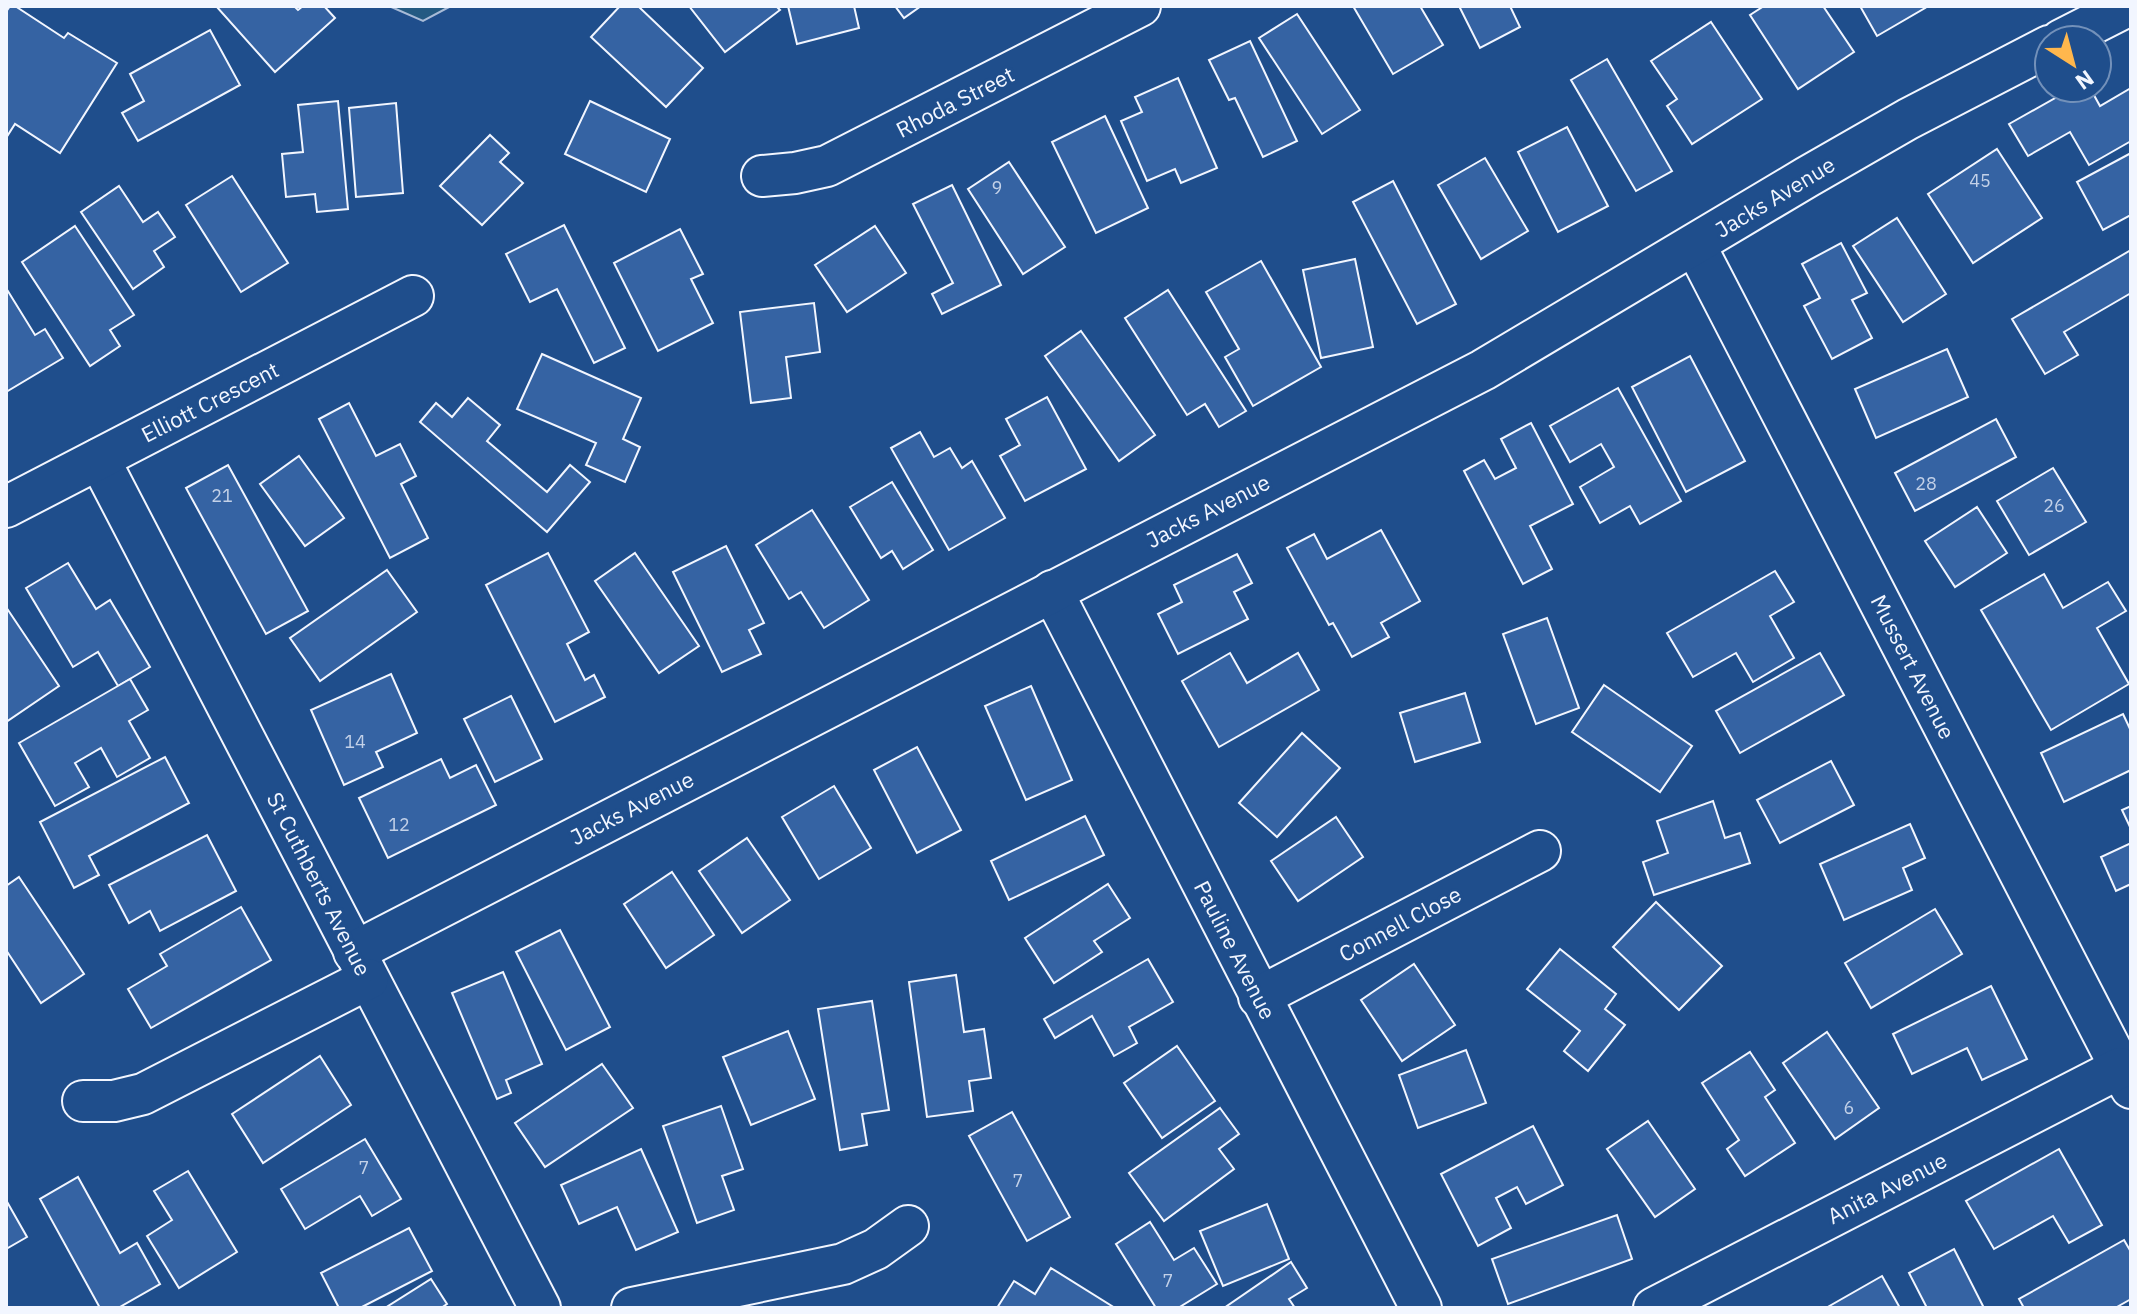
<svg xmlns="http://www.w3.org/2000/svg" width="2137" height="1314" font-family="'IBM Plex Sans',sans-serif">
  <rect width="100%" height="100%" fill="#1f4e8c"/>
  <!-- green -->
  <polygon fill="#245a82" stroke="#a8bbd7" stroke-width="2" points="389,6 451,6 423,21"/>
  <!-- building -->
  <g fill="#3563a3" stroke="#f2f6ff" stroke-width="2">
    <polygon points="10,6 15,6 64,38 68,33 117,63 60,153 15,124 6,138 6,12"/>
    <polygon points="216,6 294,6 298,10 303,6 324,6 335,18 275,72"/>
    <polygon points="620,6 638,6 703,68 666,107 591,37"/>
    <polygon points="689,6 776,6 780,10 725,52"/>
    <polygon points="788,6 854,6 859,28 797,44"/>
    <polygon points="895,6 921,6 904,18"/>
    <polygon points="1353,6 1420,6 1443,45 1393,74"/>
    <polygon points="1459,6 1510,6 1520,27 1480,48"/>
    <polygon points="1764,6 1823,6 1854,52 1798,89 1750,15"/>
    <polygon points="1860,6 1923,6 1925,8 1877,36"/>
    <polygon points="1297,14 1360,110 1322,134 1259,38"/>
    <polygon points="1711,22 1762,99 1692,144 1667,106 1677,99 1651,61"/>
    <polygon points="210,30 240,85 138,141 122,113 144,101 130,74"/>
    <polygon points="1250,41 1297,141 1263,157 1235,98 1229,100 1209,60"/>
    <polygon points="1607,59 1672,171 1636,191 1571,80"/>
    <polygon points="1178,78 1217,168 1181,183 1175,169 1147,181 1121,121 1142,112 1135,97"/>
    <polygon points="2073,88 2090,88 2100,106 2131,88 2131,141 2089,165 2070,132 2028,156 2009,124"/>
    <polygon points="338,101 348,209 317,212 315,194 286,197 282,154 303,152 298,105"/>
    <polygon points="590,101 670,139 646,192 565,154"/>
    <polygon points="396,103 403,193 356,197 349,108"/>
    <polygon points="1105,116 1148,208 1096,233 1052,142"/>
    <polygon points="1567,127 1608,206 1558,232 1518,152"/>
    <polygon points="490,135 509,153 500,162 523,183 482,225 440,186"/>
    <polygon points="1997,149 2042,218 1973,263 1928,194"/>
    <polygon points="2131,153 2131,215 2103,230 2077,182"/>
    <polygon points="1485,158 1528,231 1481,259 1438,185"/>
    <polygon points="1009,162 1065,247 1023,274 968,189"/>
    <polygon points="232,176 288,263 241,292 186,205"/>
    <polygon points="1393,181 1456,304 1417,324 1353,202"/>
    <polygon points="952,185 1001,285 942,314 932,294 953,283 913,204"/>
    <polygon points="119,186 143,222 158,212 175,237 154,251 164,267 133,289 81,212"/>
    <polygon points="1897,218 1946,294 1903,322 1853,246"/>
    <polygon points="564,225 625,348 594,363 557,289 530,302 506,254"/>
    <polygon points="75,226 134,315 110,330 120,346 90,366 22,262"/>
    <polygon points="875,226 906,273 847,312 815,265"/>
    <polygon points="680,229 703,274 691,279 713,323 658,351 614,263"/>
    <polygon points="1841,243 1867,293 1852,300 1872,338 1832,359 1804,306 1820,298 1802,264"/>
    <polygon points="2131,250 2131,293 2064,332 2078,355 2045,374 2012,319"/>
    <polygon points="1355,259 1373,347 1321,358 1303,270"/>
    <polygon points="1261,261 1321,367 1253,406 1225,357 1239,349 1206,292"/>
    <polygon points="6,288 35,335 45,329 63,358 6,392"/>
    <polygon points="1168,290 1246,411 1219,427 1205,404 1187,415 1125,318"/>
    <polygon points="814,303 820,352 786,357 791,398 751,403 740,312"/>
    <polygon points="1081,331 1155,435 1119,461 1045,356"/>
    <polygon points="1947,349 1968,397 1876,438 1855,389"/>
    <polygon points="542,354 641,398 623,439 640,447 625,482 586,465 596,443 517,409"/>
    <polygon points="1690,356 1745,461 1686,492 1632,387"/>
    <polygon points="1618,388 1681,501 1640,524 1630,506 1600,523 1580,487 1614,467 1601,444 1570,462 1550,426"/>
    <polygon points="1047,397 1086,469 1025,501 1000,456 1020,445 1006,419"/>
    <polygon points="468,398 500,425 487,441 547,492 570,465 590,482 547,532 420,422 436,403 452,417"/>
    <polygon points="349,403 376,456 400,444 416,476 401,484 428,538 390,558 319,419"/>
    <polygon points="1996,419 2016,457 1915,511 1895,473"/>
    <polygon points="1531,423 1573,504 1530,526 1552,569 1523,584 1464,471 1484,460 1495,479 1516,468 1501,439"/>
    <polygon points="920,432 934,457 950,448 962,468 972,461 1005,518 949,550 891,448"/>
    <polygon points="299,456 344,518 305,546 260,484"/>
    <polygon points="228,465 308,611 266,634 186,488"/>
    <polygon points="2053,468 2086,522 2029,555 1997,501"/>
    <polygon points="892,482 933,550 903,569 892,551 881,558 850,507"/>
    <polygon points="1977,507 2007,553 1955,587 1925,541"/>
    <polygon points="812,510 869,600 824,628 801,592 789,599 756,545"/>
    <polygon points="1381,530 1420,601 1381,623 1389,637 1352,657 1333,623 1329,625 1287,548 1314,534 1327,559"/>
    <polygon points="726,546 764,623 749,630 761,654 722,672 673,572"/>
    <polygon points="548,553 589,632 567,644 585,680 594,675 605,697 555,722 486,585"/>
    <polygon points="635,553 699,646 659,673 595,581"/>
    <polygon points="1237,554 1252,583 1234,592 1248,619 1178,654 1158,614 1182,602 1174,585"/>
    <polygon points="68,563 96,609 110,600 150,667 118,686 98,652 73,667 26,588"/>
    <polygon points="387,570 417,612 320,681 290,638"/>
    <polygon points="1775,571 1794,602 1770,616 1794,658 1753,682 1736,653 1693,677 1667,633"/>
    <polygon points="2044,574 2063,608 2108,582 2126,611 2097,628 2129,684 2051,730 1981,610"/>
    <polygon points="6,607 59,686 6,722"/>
    <polygon points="1547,618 1579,708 1536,724 1503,634"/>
    <polygon points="1230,653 1247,683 1298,653 1319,690 1219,747 1182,681"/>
    <polygon points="1820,653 1844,695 1740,753 1716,711"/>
    <polygon points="391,674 417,733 376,752 383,767 344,785 311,710"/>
    <polygon points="130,679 148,710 129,721 150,758 117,777 101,748 75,763 89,787 55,806 19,743"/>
    <polygon points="1604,685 1692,746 1660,792 1572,732"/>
    <polygon points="1031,686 1072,780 1026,800 985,706"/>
    <polygon points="1465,693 1480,742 1415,762 1400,713"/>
    <polygon points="511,696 542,759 495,782 464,719"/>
    <polygon points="2123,714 2131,731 2131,770 2064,802 2041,753"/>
    <polygon points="1302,733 1340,768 1277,837 1239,803"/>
    <polygon points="917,747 961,830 917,853 874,770"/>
    <polygon points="165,757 189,803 89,856 99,875 74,888 40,822"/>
    <polygon points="441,759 450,778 476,765 496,805 388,858 359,798"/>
    <polygon points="1831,761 1854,805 1780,843 1757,800"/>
    <polygon points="834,786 871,848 819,879 782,817"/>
    <polygon points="1713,801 1725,838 1740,833 1750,863 1654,895 1643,862 1668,853 1657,821"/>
    <polygon points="2131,806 2131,829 2122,810"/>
    <polygon points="1085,816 1104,855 1009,900 991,861"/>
    <polygon points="1336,817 1363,857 1298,901 1271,861"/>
    <polygon points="1910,824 1925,858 1903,868 1912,890 1844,920 1820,864"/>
    <polygon points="207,835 236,891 160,931 150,911 129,923 109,885"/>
    <polygon points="747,838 790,900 742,933 699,871"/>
    <polygon points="2131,843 2131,884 2116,891 2101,857"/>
    <polygon points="672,872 714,935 666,968 624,904"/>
    <polygon points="19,877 84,974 41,1003 6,950 6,886"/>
    <polygon points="1108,884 1130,918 1094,941 1102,952 1054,983 1025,938"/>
    <polygon points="1656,902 1722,966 1679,1010 1613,947"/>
    <polygon points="241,907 271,960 151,1028 128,989 167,966 160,954"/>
    <polygon points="1935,909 1962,954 1871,1008 1845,963"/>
    <polygon points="560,930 610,1027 566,1050 516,952"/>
    <polygon points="1560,949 1616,994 1605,1009 1625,1025 1588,1071 1564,1051 1580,1031 1527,989"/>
    <polygon points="1148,959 1173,1002 1129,1027 1137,1043 1114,1056 1092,1016 1055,1038 1044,1019"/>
    <polygon points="1414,964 1455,1025 1402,1061 1361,1000"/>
    <polygon points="503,972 542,1064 506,1080 511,1093 497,1099 452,993"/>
    <polygon points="956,975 964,1032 984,1029 991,1078 969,1081 973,1111 927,1117 909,982"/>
    <polygon points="1991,986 2027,1059 1982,1080 1967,1048 1912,1074 1893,1034"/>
    <polygon points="872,1001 889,1110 862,1114 867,1145 840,1150 818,1009"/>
    <polygon points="788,1031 815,1099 751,1125 723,1057"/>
    <polygon points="1827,1032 1879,1108 1835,1139 1783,1063"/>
    <polygon points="1177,1046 1215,1101 1162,1138 1124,1083"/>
    <polygon points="1466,1050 1486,1103 1418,1128 1399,1075"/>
    <polygon points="1750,1052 1775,1090 1765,1097 1795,1143 1745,1176 1727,1149 1739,1140 1702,1083"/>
    <polygon points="320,1056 351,1105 263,1163 232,1114"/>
    <polygon points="602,1064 633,1108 545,1167 515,1123"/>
    <polygon points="721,1106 743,1169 722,1176 734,1210 697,1223 663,1126"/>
    <polygon points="1220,1108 1239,1134 1219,1149 1234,1169 1164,1221 1129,1173"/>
    <polygon points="1012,1112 1070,1217 1027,1241 969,1136"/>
    <polygon points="1648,1121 1695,1189 1655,1217 1607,1149"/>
    <polygon points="1533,1126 1563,1185 1526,1204 1517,1187 1496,1198 1511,1228 1478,1246 1441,1174"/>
    <polygon points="365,1139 401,1199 372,1216 360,1196 305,1229 281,1189"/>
    <polygon points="641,1149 678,1232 636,1250 617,1207 579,1224 561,1185"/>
    <polygon points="2059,1149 2102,1225 2069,1243 2053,1216 1994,1249 1966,1201"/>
    <polygon points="188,1171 237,1252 179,1288 147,1236 172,1220 154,1191"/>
    <polygon points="78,1177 120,1253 137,1243 160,1284 118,1308 100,1308 40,1199"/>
    <polygon points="6,1200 27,1237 6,1249"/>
    <polygon points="1267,1204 1289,1259 1223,1286 1200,1231"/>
    <polygon points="1617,1215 1632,1259 1508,1304 1492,1259"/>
    <polygon points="1150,1222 1174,1260 1194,1248 1217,1284 1178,1308 1156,1308 1116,1244"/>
    <polygon points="409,1228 432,1271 360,1308 339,1308 321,1273"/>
    <polygon points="2124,1240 2131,1252 2131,1299 2115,1308 2024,1308 2019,1299"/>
    <polygon points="1954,1249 1984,1308 1927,1308 1909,1273"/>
    <polygon points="1291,1262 1307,1288 1289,1299 1295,1308 1224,1308"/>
    <polygon points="1051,1268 1115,1308 997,1308 1014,1281 1035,1294"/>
    <polygon points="1882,1276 1900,1308 1826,1308"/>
    <polygon points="431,1279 447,1304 441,1308 385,1308"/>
  </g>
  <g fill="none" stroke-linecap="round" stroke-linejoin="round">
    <defs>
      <g id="minor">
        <polyline points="2061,40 2128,6"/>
        <polyline points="762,176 795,173 827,166 1140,6"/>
        <polyline points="1695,245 2131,1088"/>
        <polyline points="99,459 540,1308"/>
        <polyline points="6,507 413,296"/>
        <polyline points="1052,591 1421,1308"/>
        <polyline points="354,952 1483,370 1807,177 1908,119 2049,46"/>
        <polyline points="1259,997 1540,851"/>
        <polyline points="83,1101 114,1101 143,1094 368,979"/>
        <polyline points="632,1308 843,1264 876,1249 908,1226"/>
        <polyline points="1654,1308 2120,1068"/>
      </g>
    </defs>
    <!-- minor casing -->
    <use href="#minor" stroke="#f2f6ff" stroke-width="44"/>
    <!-- minor -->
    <use href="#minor" stroke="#1f4e8c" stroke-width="40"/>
  </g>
  <g text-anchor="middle" stroke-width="6" stroke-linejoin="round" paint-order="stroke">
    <!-- number labels -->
    <g font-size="18" fill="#c3d1e8">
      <text x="1980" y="187">45</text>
      <text x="997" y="194">9</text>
      <text x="1926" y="490">28</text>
      <text x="222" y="502">21</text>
      <text x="2054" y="512">26</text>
      <text x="355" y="748">14</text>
      <text x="399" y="831">12</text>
      <text x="1849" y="1114">6</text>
      <text x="364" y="1174">7</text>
      <text x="1018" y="1187">7</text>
      <text x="1168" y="1287">7</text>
    </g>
    <!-- street labels -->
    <g font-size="22" fill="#f2f6ff" stroke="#1f4e8c">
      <text transform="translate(955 102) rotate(-27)" y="8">Rhoda Street</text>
      <text transform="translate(1775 197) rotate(-31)" y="8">Jacks Avenue</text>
      <text transform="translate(210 402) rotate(-27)" y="8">Elliott Crescent</text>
      <text transform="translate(1208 511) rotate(-27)" y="8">Jacks Avenue</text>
      <text transform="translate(1913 667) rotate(63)" y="8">Mussert Avenue</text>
      <text transform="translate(632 808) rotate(-27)" y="8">Jacks Avenue</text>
      <text transform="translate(319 884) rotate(63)" y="8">St Cuthberts Avenue</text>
      <text transform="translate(1400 924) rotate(-28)" y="8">Connell Close</text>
      <text transform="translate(1235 950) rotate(63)" y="8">Pauline Avenue</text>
      <text transform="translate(1887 1188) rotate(-27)" y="8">Anita Avenue</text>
    </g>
  </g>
  <!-- border -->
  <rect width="2137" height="1314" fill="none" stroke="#f2f6ff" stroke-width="16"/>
  <!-- north arrow -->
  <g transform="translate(2073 64) rotate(144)"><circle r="38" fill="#1f4e8c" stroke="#7391ba" stroke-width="2"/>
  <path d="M0-6L14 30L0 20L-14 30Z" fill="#ffb74d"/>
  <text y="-12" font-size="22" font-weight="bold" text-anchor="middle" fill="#f2f6ff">N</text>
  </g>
</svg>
